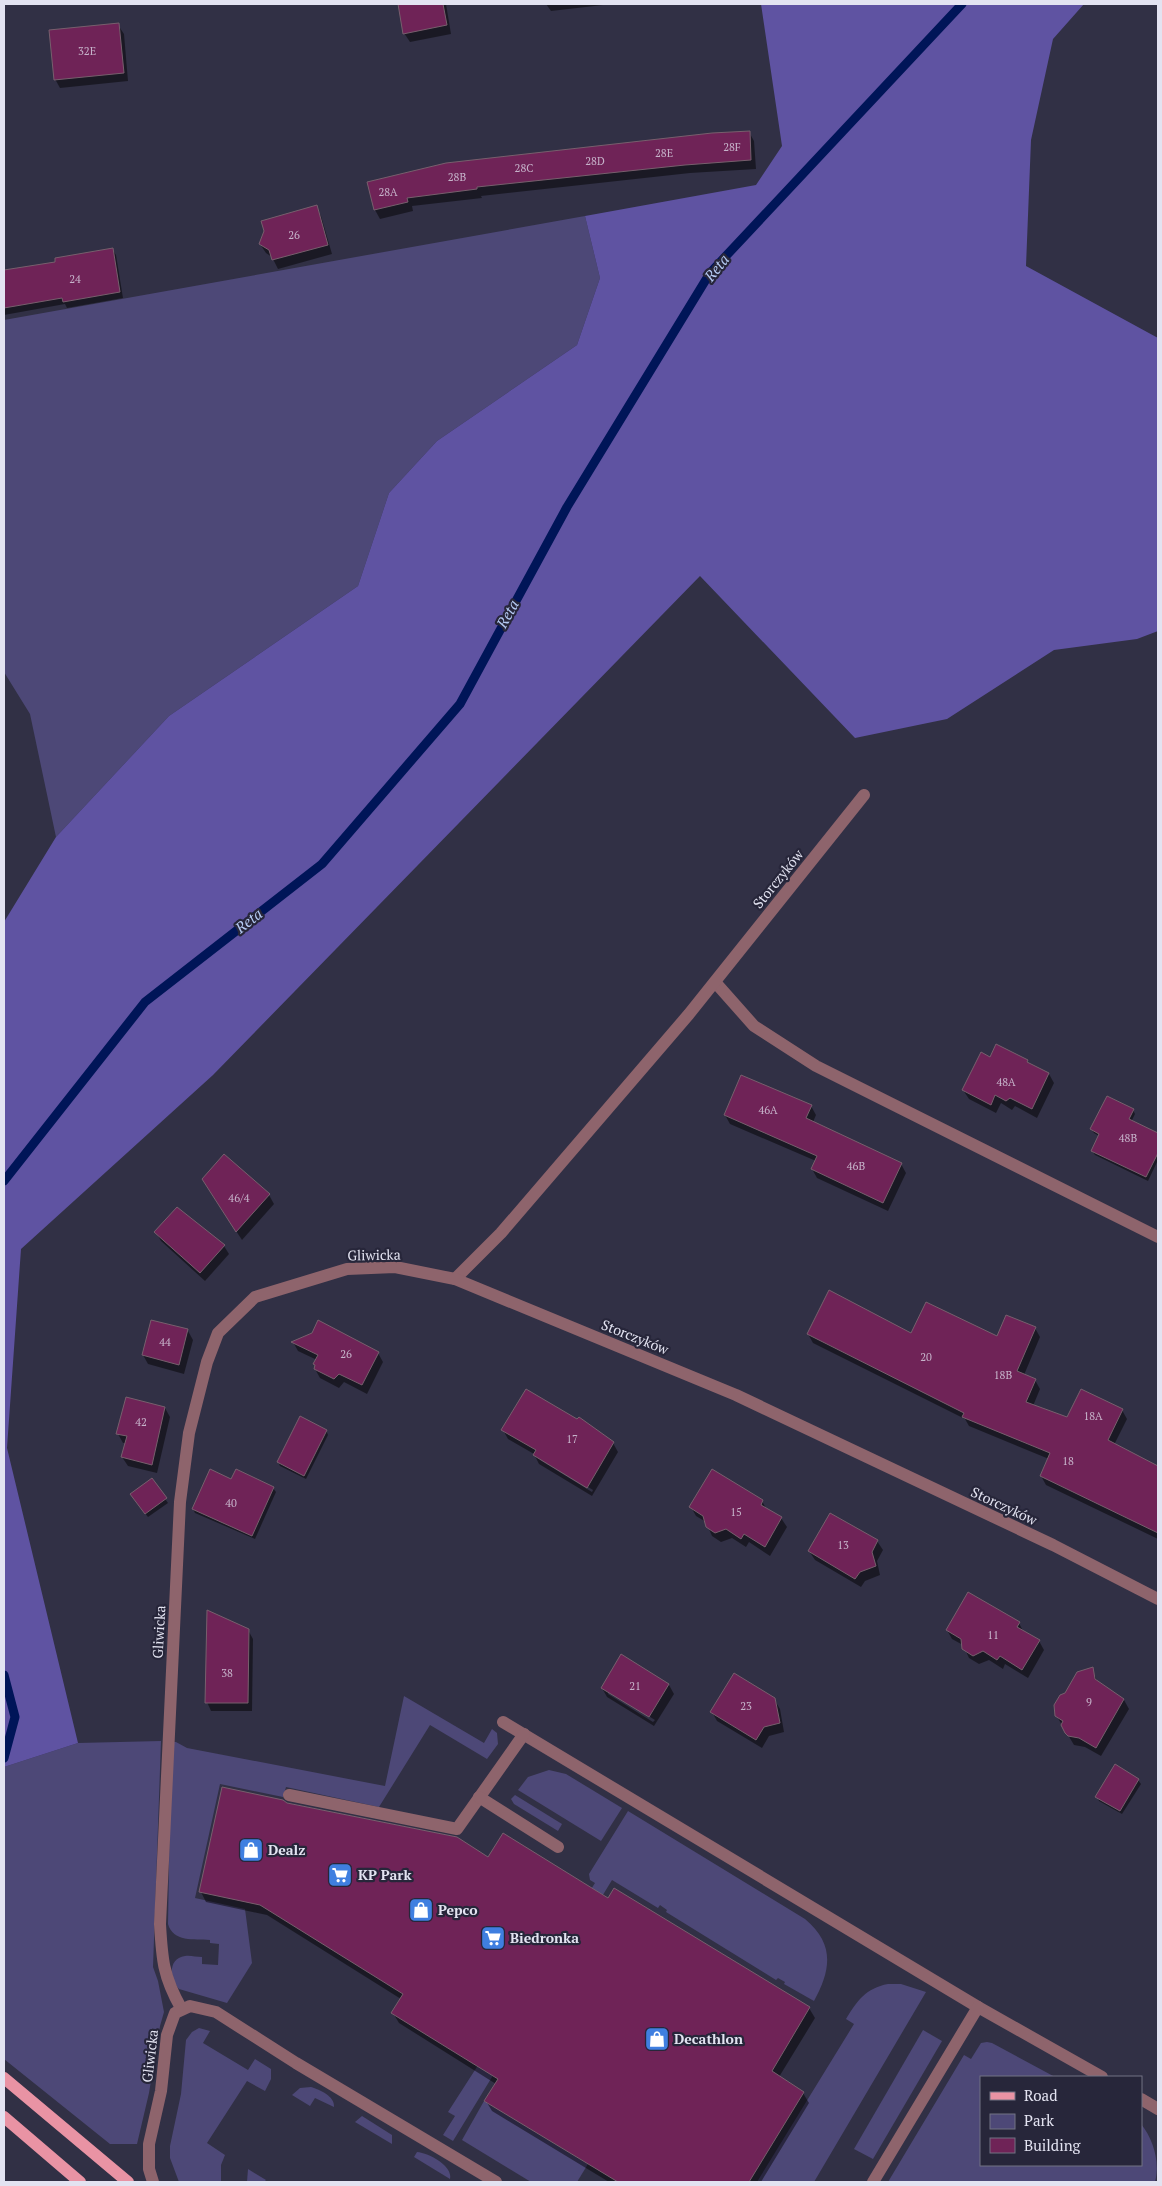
<svg xmlns="http://www.w3.org/2000/svg" width="1162" height="2186" font-family="'PT Serif',serif">
  <rect width="100%" height="100%" fill="#313045"/>
  <!-- green -->
  <g fill="#4d4877">
    <polygon points="585,216 600,278 577,345 437,441 389,493 358,586 169,716 56,837 30,714 4,672 4,320"/>
    <path d="M 404,1696 L 484,1743 L 492,1729 L 497,1733 L 498,1744 L 487,1759 L 430,1725 L 379,1807 L 286,1787 L 283,1797 L 220,1784 L 195,1898 L 245,1909 L 252,1963 L 227,2003 L 179,1989 C 170,1979 167,1959 185,1956 C 190,1955 196,1957 202,1957 L 202,1964 L 218,1965 L 219,1944 L 210,1943 L 210,1940 C 194,1939 173,1942 168,1924 L 171,1742 L 176,1742 L 187,1748 L 385,1786 Z"/>
    <polygon points="161,1741 153,1967 158,1981 164,2012 160,2026 149,2093 137,2144 110,2144 4,2059 4,1767 78,1743"/>
    <polygon points="549,1770 566,1774 622,1808 601,1841 518,1790 528,1777"/>
    <polygon points="515,1795 562,1824 558,1831 514,1804 511,1799"/>
    <path d="M 628,1811 L 805,1919 C 835,1944 831,1970 814,2001 L 784,1984 L 785,1982 L 778,1978 L 776,1980 L 666,1912 L 667,1910 L 660,1905 L 658,1908 L 612,1880 L 453,2141 L 443,2135 L 455,2116 L 448,2112 L 595,1883 L 590,1880 L 589,1874 Z"/>
    <path d="M 888,1984 L 901,1984 L 926,1992 L 814,2182 L 757,2182 L 854,2024 L 846,2019 C 857,2001 866,1988 888,1984 Z"/>
    <polygon points="199,2028 210,2031 203,2043 248,2070 255,2059 271,2069 271,2079 265,2091 247,2081 207,2143 225,2155 221,2165 221,2182 179,2182 170,2158 170,2146 181,2094 186,2040 192,2032"/>
    <polygon points="923,2030 942,2041 873,2159 854,2149"/>
    <path d="M 987,2042 L 992,2043 L 1055,2077 L 981,2077 L 981,2165 L 1141,2165 L 1141,2124 C 1154,2140 1160,2163 1155,2182 L 888,2182 L 964,2055 L 971,2059 L 981,2043 Z"/>
    <path d="M 311,2087 C 320,2090 335,2096 334,2107 L 315,2098 L 310,2106 L 292,2095 L 300,2088 Z"/>
    <polygon points="484,2101 588,2164 577,2182 531,2182 462,2140"/>
    <polygon points="362,2116 392,2135 392,2144 355,2122"/>
    <path d="M 417,2152 C 429,2153 453,2166 450,2179 L 414,2157 Z"/>
    <polygon points="248,2169 266,2180 264,2182 247,2182"/>
  </g>
  <!-- forest -->
  <polygon fill="#5f53a2" points="761,4 1084,4 1053,39 1031,140 1026,266 1158,338 1158,631 1137,639 1054,650 947,719 855,738 700,576 213,1075 21,1249 7,1448 78,1743 4,1767 4,922 56,837 169,716 358,586 389,493 437,441 577,345 600,278 585,216 756,185 782,146"/>
  <!-- shadow -->
  <g fill="#0007" fill-rule="evenodd">
    <polygon points="399,4 446,4 451,34 410,42 404,33"/>
    <polygon points="546,4 612,4 551,11"/>
    <polygon points="118,25 124,34 128,81 60,88 55,79"/>
    <polygon points="749,132 754,141 756,169 690,173 481,196 482,198 412,206 413,211 380,219 375,210 368,183"/>
    <polygon points="316,207 321,216 332,254 278,269 272,257 266,253 260,244"/>
    <polygon points="112,249 116,255 123,298 67,308 65,304 4,315 4,273 32,270"/>
    <polygon points="991,1059 1027,1061 1029,1065 1049,1074 1054,1083 1037,1118 1015,1106 1012,1110 1001,1103 996,1113 969,1099 963,1090"/>
    <polygon points="811,1106 816,1115 813,1122 901,1164 906,1173 888,1211 817,1178 812,1169 816,1161 730,1124 725,1115"/>
    <polygon points="1133,1110 1135,1114 1131,1122 1158,1134 1158,1160 1148,1181 1095,1155 1092,1151 1099,1136 1094,1133 1091,1129"/>
    <polygon points="224,1155 269,1195 274,1204 242,1240 208,1188"/>
    <polygon points="156,1232 224,1246 229,1254 205,1281 161,1241"/>
    <polygon points="152,1321 188,1331 193,1340 184,1374 148,1364 143,1355"/>
    <polygon points="1035,1328 1040,1337 1024,1375 1035,1380 1040,1389 1033,1406 1067,1419 1122,1410 1127,1419 1114,1445 1158,1467 1158,1539 1046,1485 1041,1476 1049,1459 969,1426 965,1419 813,1343 808,1334 911,1335 997,1338"/>
    <polygon points="293,1342 378,1353 383,1362 367,1394 344,1382 339,1388 320,1378 315,1369 317,1360 298,1351"/>
    <polygon points="165,1408 170,1417 157,1473 128,1466 122,1457 126,1443 123,1443 118,1434"/>
    <polygon points="326,1430 328,1435 306,1479 280,1466 278,1462"/>
    <path d="M 503,1430 L 613,1443 L 618,1452 L 592,1496 L 539,1464 L 534,1454 L 508,1439 ZM 540,1458 L 593,1490 L 592,1492 L 540,1460 Z"/>
    <polygon points="152,1480 168,1503 148,1517 134,1499"/>
    <polygon points="232,1481 273,1488 276,1492 255,1539 195,1513 193,1509"/>
    <polygon points="762,1501 767,1510 781,1518 787,1527 770,1556 749,1542 746,1547 732,1538 721,1542 712,1536 706,1522 696,1516 691,1507"/>
    <polygon points="831,1514 877,1541 883,1550 877,1561 880,1575 865,1581 861,1587 815,1560 809,1551"/>
    <polygon points="1019,1623 1024,1633 1039,1641 1044,1650 1028,1678 1005,1664 1003,1669 989,1660 979,1664 969,1658 963,1645 952,1639 947,1630"/>
    <polygon points="248,1630 253,1639 252,1711 211,1711 207,1702"/>
    <polygon points="1092,1669 1098,1683 1124,1700 1129,1709 1101,1756 1085,1747 1074,1745 1056,1715 1066,1694"/>
    <path d="M 669,1685 L 674,1694 L 654,1726 L 607,1697 L 602,1688 ZM 608,1691 L 655,1720 L 653,1722 L 608,1694 Z"/>
    <polygon points="774,1699 780,1709 784,1732 769,1736 762,1748 717,1721 712,1712"/>
    <polygon points="1138,1780 1141,1784 1122,1814 1099,1801 1097,1797"/>
    <polygon points="287,1804 489,1859 609,1900 809,2008 815,2018 779,2077 803,2093 809,2103 761,2182 609,2182 492,2111 486,2101 496,2084 399,2023 393,2013 401,1999 267,1915 206,1902 201,1892"/>
  </g>
  <g fill="none" stroke-linecap="round" stroke-linejoin="round">
    <!-- stream -->
    <g stroke="#001558" stroke-width="9">
      <polyline points="4,1181 145,1002 322,864 460,704 567,507 710,273 962,4"/>
      <polyline points="4,1675 15,1717 4,1758"/>
    </g>
  </g>
  <!-- building -->
  <g fill="#6f2357" stroke="#775f6d">
    <polygon points="398,4 443,4 447,25 403,34"/>
    <polygon points="119,23 124,73 54,80 49,30"/>
    <polygon points="750,131 751,160 685,165 477,187 477,189 407,198 408,202 374,210 367,182 446,163 712,133"/>
    <polygon points="317,205 328,245 272,260 269,250 259,244 264,231 261,221"/>
    <polygon points="113,248 120,292 63,302 62,298 4,308 4,270 55,262 55,258"/>
    <polygon points="996,1044 1028,1060 1027,1062 1049,1073 1032,1109 1010,1098 1006,1101 995,1095 991,1105 962,1090 981,1052 990,1057"/>
    <polygon points="741,1075 812,1105 806,1118 902,1163 883,1203 811,1169 817,1156 724,1115"/>
    <polygon points="1107,1096 1134,1109 1129,1119 1158,1133 1158,1153 1146,1177 1091,1151 1099,1134 1090,1129"/>
    <polygon points="224,1154 270,1194 236,1232 202,1179"/>
    <polygon points="177,1207 225,1245 200,1273 154,1232"/>
    <polygon points="829,1290 911,1333 926,1302 997,1336 1006,1315 1036,1327 1017,1371 1036,1379 1026,1402 1067,1417 1081,1389 1123,1409 1108,1440 1158,1466 1158,1533 1040,1476 1050,1453 962,1417 964,1413 807,1334"/>
    <polygon points="151,1320 188,1329 179,1365 142,1355"/>
    <polygon points="318,1320 379,1352 362,1385 339,1374 334,1379 314,1369 315,1365 313,1364 318,1355 291,1342 312,1333"/>
    <polygon points="526,1389 577,1419 579,1417 614,1442 587,1488 533,1455 536,1450 501,1430"/>
    <polygon points="126,1397 165,1407 152,1465 121,1457 127,1436 116,1434"/>
    <polygon points="300,1416 327,1430 304,1476 277,1462"/>
    <polygon points="210,1469 231,1479 236,1469 274,1487 252,1536 192,1509"/>
    <polygon points="712,1469 763,1500 761,1505 782,1517 765,1547 744,1534 741,1539 726,1529 715,1533 706,1527 703,1516 689,1507"/>
    <polygon points="152,1478 167,1498 145,1514 130,1494"/>
    <polygon points="830,1513 878,1540 872,1552 876,1566 860,1572 855,1579 808,1551"/>
    <polygon points="968,1592 1020,1622 1017,1627 1040,1640 1022,1670 1000,1656 997,1660 983,1651 973,1656 962,1649 961,1639 946,1630"/>
    <polygon points="207,1610 249,1629 248,1703 205,1703"/>
    <polygon points="621,1654 669,1684 649,1717 601,1688"/>
    <polygon points="1093,1667 1095,1679 1124,1699 1096,1748 1079,1738 1068,1736 1065,1733 1061,1725 1063,1721 1055,1716 1054,1705 1060,1695 1065,1693 1077,1672"/>
    <polygon points="734,1673 775,1698 780,1723 764,1727 756,1740 710,1712"/>
    <polygon points="1115,1764 1139,1779 1120,1811 1095,1797"/>
    <polygon points="222,1787 283,1800 287,1803 457,1837 488,1857 503,1833 608,1898 614,1888 810,2007 772,2071 804,2092 749,2182 618,2182 484,2101 498,2079 391,2013 403,1994 260,1905 199,1892"/>
  </g>
  <g fill="none" stroke-linecap="round" stroke-linejoin="round">
    <!-- minor -->
    <g stroke="#8e646c" stroke-width="12">
      <polyline points="715,982 754,1026 816,1066 1158,1237"/>
      <polyline points="455,1279 501,1233 689,1014 864,795"/>
      <polyline points="503,1722 978,2007 1102,2077"/>
      <polyline points="289,1795 457,1829 524,1734"/>
      <polyline points="479,1797 558,1847"/>
      <path d="M 181,2008 C 163,1976 162,1959 160,1924 L 180,1502 L 189,1433 L 207,1362 L 218,1333 L 255,1297 L 347,1269 L 395,1267 L 455,1279 L 736,1395 L 1053,1545 L 1158,1599"/>
      <polyline points="1141,2099 1158,2109"/>
      <polyline points="153,2182 149,2169 149,2144 161,2091 167,2035 175,2013 190,2006 216,2012 296,2063 496,2182"/>
      <polyline points="873,2182 978,2007"/>
    </g>
    <!-- major -->
    <g stroke="#e993a4" stroke-width="12">
      <polyline points="4,2078 128,2182"/>
      <polyline points="4,2117 80,2182"/>
    </g>
  </g>
  <!-- icons -->
  <defs>
    <symbol id="shop-square" viewBox="-11 -11 22 22"><rect x="-9" y="-9" width="18" height="18" rx="4" fill="#3f7fe0" stroke="#27263a"/><path d="M-5-2.5h2.3a2.7 3.5 0 0 1 5.4 0H5L5.5 6h-11ZM-1.5-2.5h3a1.5 2.3 0 0 0-3 0Z" fill="#fff"/></symbol>
    <symbol id="supermarket-square" viewBox="-11 -11 22 22"><rect x="-9" y="-9" width="18" height="18" rx="4" fill="#3f7fe0" stroke="#27263a"/><path d="M-6-5.5h2.5l.6 2H6L4.5 2H-2.5L-4.4-4H-6ZM-1.5 3.2a1.3 1.3 0 1 0 .1 0ZM3 3.2a1.3 1.3 0 1 0 .1 0Z" fill="#fff"/></symbol>
  </defs>
  <g fill-rule="evenodd">
    <use href="#shop-square" x="237" y="1836" width="28" height="28"/>
    <use href="#supermarket-square" x="326" y="1861" width="28" height="28"/>
    <use href="#shop-square" x="407" y="1896" width="28" height="28"/>
    <use href="#supermarket-square" x="479" y="1924" width="28" height="28"/>
    <use href="#shop-square" x="643" y="2025" width="28" height="28"/>
  </g>
  <g text-anchor="middle" stroke-width="4.5" stroke-linejoin="round" paint-order="stroke">
    <!-- number labels -->
    <g font-size="11" fill="#c6b3ca">
      <text x="87" y="55">32E</text>
      <text x="732" y="151">28F</text>
      <text x="664" y="157">28E</text>
      <text x="595" y="165">28D</text>
      <text x="524" y="172">28C</text>
      <text x="457" y="181">28B</text>
      <text x="388" y="196">28A</text>
      <text x="294" y="239">26</text>
      <text x="75" y="283">24</text>
      <text x="1006" y="1086">48A</text>
      <text x="768" y="1114">46A</text>
      <text x="1128" y="1142">48B</text>
      <text x="856" y="1170">46B</text>
      <text x="239" y="1202">46/4</text>
      <text x="165" y="1346">44</text>
      <text x="346" y="1358">26</text>
      <text x="926" y="1361">20</text>
      <text x="1003" y="1379">18B</text>
      <text x="1093" y="1420">18A</text>
      <text x="141" y="1426">42</text>
      <text x="572" y="1443">17</text>
      <text x="1068" y="1465">18</text>
      <text x="231" y="1507">40</text>
      <text x="736" y="1516">15</text>
      <text x="843" y="1549">13</text>
      <text x="993" y="1639">11</text>
      <text x="227" y="1677">38</text>
      <text x="635" y="1690">21</text>
      <text x="1089" y="1706">9</text>
      <text x="746" y="1710">23</text>
    </g>
    <!-- street labels -->
    <g font-size="14" fill="#e3e3f1" stroke="#27263a">
      <text transform="translate(778 879) rotate(-51)" y="5">Storczyków</text>
      <text transform="translate(374 1255) rotate(-1)" y="5">Gliwicka</text>
      <text transform="translate(635 1337) rotate(22)" y="5">Storczyków</text>
      <text transform="translate(1004 1506) rotate(25)" y="5">Storczyków</text>
      <text transform="translate(159 1632) rotate(-87)" y="5">Gliwicka</text>
      <text transform="translate(150 2056) rotate(-83)" y="5">Gliwicka</text>
    </g>
    <!-- poi labels -->
    <g font-size="14" font-weight="bold" fill="#e3e3f1" stroke="#27263a" text-anchor="start">
      <text x="268" y="1855">Dealz</text>
      <text x="358" y="1880">KP Park</text>
      <text x="438" y="1915">Pepco</text>
      <text x="510" y="1943">Biedronka</text>
      <text x="674" y="2044">Decathlon</text>
    </g>
    <!-- water labels -->
    <g font-size="15" font-style="italic" fill="#b4c9f2" stroke="#27263a">
      <text transform="translate(717 268) rotate(-51)" y="5">Reta</text>
      <text transform="translate(508 614) rotate(-61)" y="5">Reta</text>
      <text transform="translate(249 921) rotate(-38)" y="5">Reta</text>
    </g>
  </g>
  <!-- border -->
  <rect width="1162" height="2186" fill="none" stroke="#e3e3f1" stroke-width="10"/>
  <!-- legend -->
  <rect x="980" y="2076" width="162" height="90" fill="#27263a" stroke="#727283"/>
  <rect x="990" y="2092" width="25" height="8" fill="#e993a4" stroke="#727283"/>
  <text x="1024" y="2101" font-size="15" fill="#e3e3f1">Road</text>
  <rect x="990" y="2114" width="25" height="15" fill="#4d4877" stroke="#727283"/>
  <text x="1024" y="2126" font-size="15" fill="#e3e3f1">Park</text>
  <rect x="990" y="2138" width="25" height="15" fill="#6f2357" stroke="#727283"/>
  <text x="1024" y="2151" font-size="15" fill="#e3e3f1">Building</text>
</svg>
